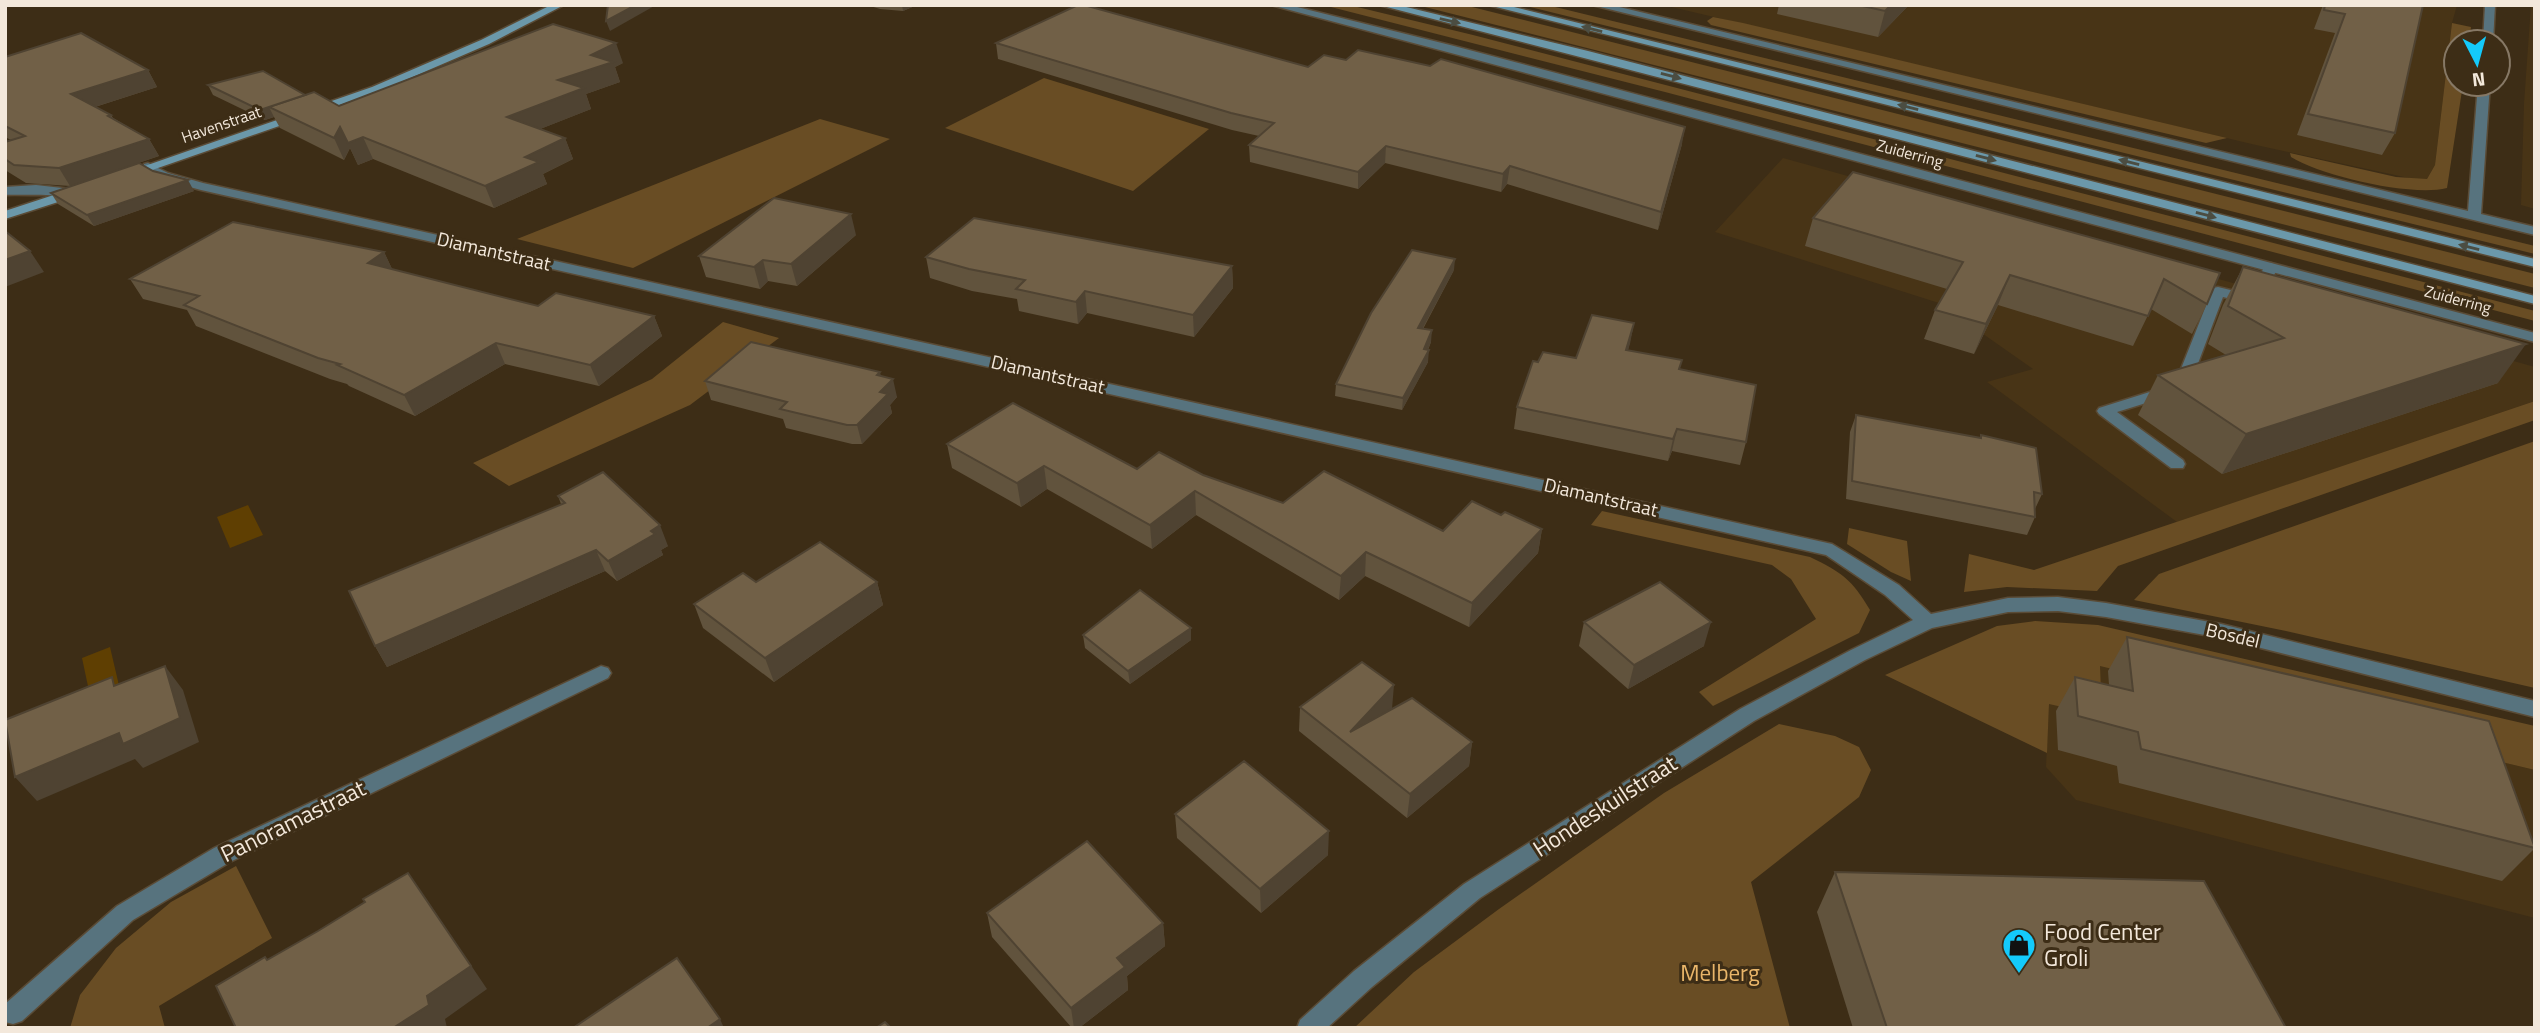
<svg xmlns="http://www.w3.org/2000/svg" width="2540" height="1033" font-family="'Titillium Web',sans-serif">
  <rect width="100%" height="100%" fill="#3d2d16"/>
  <!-- built -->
  <g fill="#483416">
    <polygon points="1663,5 2457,5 2452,23 2435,165 2427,179 2418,180 2256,145"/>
    <polygon points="2531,5 2535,5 2535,209 2521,205 2524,104"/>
    <polygon points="1783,158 2535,367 2535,401 2177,522 1987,382 2033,369 1939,303 1715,232"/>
    <polygon points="2099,665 2535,770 2535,918 2076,800 2046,767 2049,704"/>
  </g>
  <!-- green -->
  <g fill="#694d24">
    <polygon points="1323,5 1349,5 1473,35 2535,311 2535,321 1665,92"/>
    <polygon points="1417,5 1464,5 1496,13 2535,274 2535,288"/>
    <polygon points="1522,5 1547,5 2535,246 2535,254"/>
    <polygon points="1713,17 1743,23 2227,138 2206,143 1711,25 1707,21"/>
    <path d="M 2452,23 L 2471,27 L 2469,42 L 2456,42 L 2456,84 L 2463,84 L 2447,188 C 2411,197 2322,176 2291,157 L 2290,153 L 2396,177 L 2427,179 L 2435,165 Z"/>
    <polygon points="1044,78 1209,129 1133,191 945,128"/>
    <polygon points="820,119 890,139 633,268 517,239"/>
    <polygon points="723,322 779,338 690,405 509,486 473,463 652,379"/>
    <polygon points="2535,401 2535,420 2118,566 2097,591 2007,587 1964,592 1969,554 2034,570"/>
    <polygon points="2535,441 2535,688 2286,631 2134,600 2159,574"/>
    <path d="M 1602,511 L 1810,557 C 1841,572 1852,579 1870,610 L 1859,633 L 1713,706 L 1699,692 L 1816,619 L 1791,579 L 1772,565 L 1591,525 Z"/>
    <polygon points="1849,528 1907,541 1911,581 1891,572 1847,544"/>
    <polygon points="2035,621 2098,625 2535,726 2535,770 2100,666 2102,716 2049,704 2047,753 1885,675 1997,626"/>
    <polygon points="1779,724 1835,736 1859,747 1871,770 1859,797 1751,882 1790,1028 1354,1028 1414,972 1499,909 1664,793"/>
    <polygon points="236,866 272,938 159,1006 165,1028 70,1028 80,995 116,948 171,902"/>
  </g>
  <!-- water -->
  <g fill="#5f3f02">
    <polygon points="248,505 263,535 230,548 217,517"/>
    <polygon points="110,647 121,694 92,705 82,658"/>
  </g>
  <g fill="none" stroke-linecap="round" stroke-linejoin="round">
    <defs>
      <polygon id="lane" points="2271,263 2278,267 2260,304 2255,305 2223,297 2188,390 2117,412 2183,460 2185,464 2183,468 2171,468 2099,414 2097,411 2099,408 2175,384 2213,288 2218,287 2251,295 2264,267"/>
      <g id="street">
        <polygon points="1271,5 1289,5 1454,46 2535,333 2535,342"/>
        <polygon points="1592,5 1611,5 2468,211 2478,84 2490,84 2481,214 2535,227 2535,235"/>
        <polygon points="2485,5 2495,5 2493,42 2483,42"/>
        <polygon points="148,163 168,173 203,183 1832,544 1899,585 1931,614 2008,598 2058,597 2106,603 2221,624 2535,701 2535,717 2221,638 2106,617 2058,611 2008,612 1932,628 1865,660 1754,721 1480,898 1372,987 1327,1028 1297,1028 1300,1020 1354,971 1464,884 1740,709 1851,650 1913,620 1885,595 1826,555 201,190 160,179 144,170 144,164"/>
        <path d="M 36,185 L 71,189 L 77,193 C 72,197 19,194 5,195 L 5,187 Z"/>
        <polygon points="601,666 608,668 611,673 608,678 230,862 133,920 22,1021 13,1024 5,1022 5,1004 117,906 214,848"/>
      </g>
      <g id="secondary">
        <polygon points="551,5 564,5 489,44 380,91 129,178 121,178 119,175 372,87 481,40"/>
        <polygon points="1379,5 1398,5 1588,51 2535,296 2535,304"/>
        <polygon points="1488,5 1506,5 2535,259 2535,267"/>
        <polygon points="75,188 81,192 80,195 5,219 5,211"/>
      </g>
    </defs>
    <!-- lane casing -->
    <use href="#lane" stroke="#5a4b36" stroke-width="3"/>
    <!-- street casing -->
    <use href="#street" stroke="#5a4b36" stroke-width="3"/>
    <!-- secondary casing -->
    <use href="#secondary" stroke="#5a4b36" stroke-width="3"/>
    <!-- lane -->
    <use href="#lane" fill="#57737e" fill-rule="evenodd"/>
    <!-- street -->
    <use href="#street" fill="#57737e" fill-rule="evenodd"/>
    <!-- secondary -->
    <use href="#secondary" fill="#6b98aa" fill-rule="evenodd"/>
  </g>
  <!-- wall -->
  <g fill="#61533d">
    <polygon points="867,5 917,5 903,11 880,9"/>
    <polygon points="1779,5 1909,5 1878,37 1777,14"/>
    <polygon points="2323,5 2423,5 2395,133 2382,155 2297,135 2335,33 2314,29"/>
    <polygon points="996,43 1308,67 1682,144 1658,230 1507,184 1501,192 1385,163 1358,189 1250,162 1249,145 1259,136 1232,130 998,59"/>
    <polygon points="5,57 148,70 157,87 95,107 111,115 113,118 149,139 159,156 70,186 26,183 5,170 5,142 11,140 5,137"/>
    <polygon points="623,63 615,67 620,82 586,94 591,109 540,129 565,138 573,159 543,174 547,184 494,208 373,159 358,165 350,148 344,160 280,128 274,117 265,120 213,95 208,85 305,95 339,106"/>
    <polygon points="153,171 194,191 94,226 58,204 51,193"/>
    <polygon points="1813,218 2220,273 2207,304 2192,334 2151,309 2133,346 1998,305 1974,354 1924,339 1935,310 1947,289 1805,246"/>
    <polygon points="856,235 797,286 768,281 760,289 706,277 699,256"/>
    <polygon points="384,252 392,269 538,306 654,316 662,336 599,386 505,364 415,416 349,386 347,384 330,379 196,326 187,310 143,299 130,279"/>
    <polygon points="926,257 1232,266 1233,288 1194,337 1087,313 1078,324 1019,311 1017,299 972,291 930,278"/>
    <polygon points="2243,267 2498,383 2222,474 2138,415 2158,375 2226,355 2208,344 2223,305"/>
    <polygon points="1454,270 1423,329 1431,342 1428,350 1428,362 1402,410 1335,396 1336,384"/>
    <polygon points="1634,323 1628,350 1680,370 1746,442 1740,465 1672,451 1668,461 1514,429 1517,407 1576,358"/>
    <polygon points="881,376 897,397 890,405 892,413 862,444 852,444 786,428 783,419 711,400 705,381"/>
    <polygon points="1856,415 1980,438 1981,435 2042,494 2035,509 2035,517 2027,535 1846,499 1850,432"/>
    <polygon points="947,444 1137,469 1203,475 1283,503 1443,531 1501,515 1542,529 1538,553 1469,627 1365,576 1339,600 1196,515 1152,549 1047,489 1021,507 952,468"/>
    <polygon points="558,496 668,546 661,550 663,555 617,581 605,571 387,667 375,646 561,504"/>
    <polygon points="877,582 883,605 774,682 703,628 694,604"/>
    <polygon points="1584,622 1704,646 1628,689 1579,646"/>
    <polygon points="1083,635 1191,640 1130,684 1085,648"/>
    <polygon points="2127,637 2535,846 2535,848 2502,881 2119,783 2117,766 2058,750 2056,711 2075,677 2109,685 2108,671"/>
    <polygon points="1300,707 1392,708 1472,742 1469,766 1407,818 1299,731"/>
    <polygon points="1175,814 1328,855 1261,913 1177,838"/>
    <polygon points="1835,872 2286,1028 1853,1028 1817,912"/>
    <polygon points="987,913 1163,923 1165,946 1127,976 1128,990 1079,1028 1072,1028 992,937"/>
  </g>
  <!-- shaded-wall -->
  <g fill="#4f4332">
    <polygon points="636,5 656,5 610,31 606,21"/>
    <polygon points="902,5 917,5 903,11"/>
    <polygon points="1891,5 1909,5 1878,37 1885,11"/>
    <polygon points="616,43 623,63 615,67 620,82 586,94 591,109 515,139 507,117 558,80 591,55"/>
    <polygon points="148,70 157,87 82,111 71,94"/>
    <polygon points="269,107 274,117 265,120 260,110"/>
    <polygon points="340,127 363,137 373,159 358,165 350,148 344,160 334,138"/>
    <polygon points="1685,127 1682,144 1658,230 1661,212"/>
    <polygon points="565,138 573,159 543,174 547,184 494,208 485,186 525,157"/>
    <polygon points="149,139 159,156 70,186 59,168"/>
    <polygon points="1386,146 1385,163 1358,189 1358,172"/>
    <polygon points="1510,166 1507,184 1501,192 1503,174"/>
    <polygon points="188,180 194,191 94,226 87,215"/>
    <polygon points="851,214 856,235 797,286 791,264"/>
    <polygon points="30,251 44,272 5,287 5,260"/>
    <polygon points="384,252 394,273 368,263"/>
    <polygon points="1455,259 1454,270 1417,339 1418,328"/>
    <polygon points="763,260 768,281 760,289 754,267"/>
    <polygon points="1232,266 1233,288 1194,337 1193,315"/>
    <polygon points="2010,275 1998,305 1974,354 1986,324"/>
    <polygon points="1085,291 1087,313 1078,324 1076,302"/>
    <polygon points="654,316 662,336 599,386 590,365"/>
    <polygon points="1634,323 1630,344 1621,371 1626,350"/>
    <polygon points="1432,330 1431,342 1423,361 1424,349"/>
    <polygon points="496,343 505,364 415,416 404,395"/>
    <polygon points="2526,344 2498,383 2222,474 2246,434"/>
    <polygon points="1429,350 1428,362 1402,410 1403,398"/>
    <polygon points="880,372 884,388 893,379 897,397 890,405 892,413 862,444 857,425 877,375"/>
    <polygon points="1677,429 1672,451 1668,461 1673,439"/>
    <polygon points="1044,466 1047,489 1021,507 1017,483"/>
    <polygon points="1195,491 1196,515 1152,549 1150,525"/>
    <polygon points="660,525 668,546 661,550 663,555 617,581 608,561"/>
    <polygon points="1542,529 1538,553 1469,627 1472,603"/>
    <polygon points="596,550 605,571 387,667 375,646"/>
    <polygon points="1366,552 1365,576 1339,600 1341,576"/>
    <polygon points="877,582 883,605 774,682 765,658"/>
    <polygon points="1711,622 1704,646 1628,689 1634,665"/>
    <polygon points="1191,628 1191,640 1130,684 1128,671"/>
    <polygon points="165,666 183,690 199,742 143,768 135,759 37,801 15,777"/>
    <polygon points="1394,685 1392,709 1350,732"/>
    <polygon points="1472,742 1469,766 1407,818 1410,794"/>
    <polygon points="1329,831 1328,855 1261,913 1260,889"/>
    <polygon points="425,897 487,989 445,1019 447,1028 393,1028 427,996"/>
    <polygon points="1163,923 1165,946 1127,976 1128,990 1079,1028 1074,1028 1071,1008 1117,958"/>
    <polygon points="720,1019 724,1028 707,1028"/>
  </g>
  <!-- building -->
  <g fill="#716047" stroke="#4f4332" stroke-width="2">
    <polygon points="608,5 636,5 606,21"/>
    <polygon points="1078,5 1084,5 1308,67 1324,55 1346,60 1358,50 1430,66 1441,59 1685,127 1661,212 1510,166 1503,174 1386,146 1358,172 1249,145 1274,123 1231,113 996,43"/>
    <polygon points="1858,5 1891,5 1885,11"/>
    <polygon points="2325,5 2423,5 2395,133 2308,114 2345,14 2324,10"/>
    <polygon points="553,24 616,43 591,55 613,62 558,80 584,88 507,117 565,138 525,157 539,162 485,186 363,137 348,143 340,127 334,138 269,107 314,92 339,106"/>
    <polygon points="81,33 148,70 71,94 111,115 108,116 149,139 59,168 14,165 5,159 5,142 25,136 5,126 5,57"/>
    <polygon points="263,71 305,95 260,110 208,85"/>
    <polygon points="139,163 153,171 188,180 87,215 51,193"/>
    <polygon points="1853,172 2220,273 2207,304 2164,279 2148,316 2010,275 1986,324 1935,310 1963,262 1813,218"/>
    <polygon points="774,198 851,214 791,264 763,260 754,267 699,256"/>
    <polygon points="974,218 1232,266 1193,315 1085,291 1076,302 1016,289 1025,280 969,269 926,257"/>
    <polygon points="233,222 384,252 368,263 538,306 556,293 654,316 590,365 496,343 404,395 337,365 340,364 318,358 184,305 199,296 130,279"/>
    <polygon points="5,231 30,251 5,260"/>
    <polygon points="1412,250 1455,259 1418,328 1432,330 1424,349 1429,350 1403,398 1336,384 1371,313"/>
    <polygon points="2243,267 2526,344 2246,434 2158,375 2284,338 2228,306"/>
    <polygon points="1592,315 1634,323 1626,350 1682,360 1679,369 1756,385 1746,442 1677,429 1673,439 1517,407 1533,361 1538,362 1543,352 1576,358"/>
    <polygon points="751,342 880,372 877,375 893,379 880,392 888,394 857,425 847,425 780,409 787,402 705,381"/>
    <polygon points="1013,403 1137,469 1159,452 1203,475 1283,503 1324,471 1443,531 1472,501 1501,515 1505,512 1542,529 1472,603 1366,552 1341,576 1195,491 1150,525 1044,466 1017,483 947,444"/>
    <polygon points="1856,415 1981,438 1981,435 2036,448 2042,494 2034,492 2035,517 1852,481"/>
    <polygon points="603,472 660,525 651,531 655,534 608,561 596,550 375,646 349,591 565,503 558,496"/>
    <polygon points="820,542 877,582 765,658 694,604 743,573 756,582"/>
    <polygon points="1660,582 1711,622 1634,665 1584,622"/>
    <polygon points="1140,590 1191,628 1128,671 1083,635"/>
    <polygon points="2127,637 2489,721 2535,848 2141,749 2138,732 2078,716 2075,677 2133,691"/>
    <polygon points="1362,662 1394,685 1350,732 1412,698 1472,742 1410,794 1300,707"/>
    <polygon points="165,666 180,718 123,744 119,733 15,777 5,720 112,677 114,686"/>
    <polygon points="1244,761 1329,831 1260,889 1175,814"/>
    <polygon points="1087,841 1163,923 1117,958 1125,967 1071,1008 987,913"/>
    <polygon points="1835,872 2204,881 2286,1028 1887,1028"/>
    <polygon points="408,873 471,966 427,996 429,1005 393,1028 236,1028 216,986 265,957 267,960 318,931 365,902 363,899"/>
    <polygon points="677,958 720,1019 707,1028 573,1028"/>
    <polygon points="885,1022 891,1028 876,1028"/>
  </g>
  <!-- one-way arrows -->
  <defs><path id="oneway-solid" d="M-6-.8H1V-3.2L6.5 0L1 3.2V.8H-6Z" transform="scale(1.75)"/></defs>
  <g fill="#4b4d42">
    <use href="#oneway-solid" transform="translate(1450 21) rotate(13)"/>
    <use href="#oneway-solid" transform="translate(1592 29) rotate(-166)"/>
    <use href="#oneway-solid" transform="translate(1671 76) rotate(15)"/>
    <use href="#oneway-solid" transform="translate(1908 107) rotate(-166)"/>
    <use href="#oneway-solid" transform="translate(1986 158) rotate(15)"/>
    <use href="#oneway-solid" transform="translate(2129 162) rotate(-166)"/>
    <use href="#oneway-solid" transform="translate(2206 215) rotate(15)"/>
    <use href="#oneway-solid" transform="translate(2469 247) rotate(-166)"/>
  </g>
  <!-- icons -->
  <defs>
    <symbol id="shop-pin" viewBox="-11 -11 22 30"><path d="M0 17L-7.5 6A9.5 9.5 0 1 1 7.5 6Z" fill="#14cafb" stroke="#3d2d16"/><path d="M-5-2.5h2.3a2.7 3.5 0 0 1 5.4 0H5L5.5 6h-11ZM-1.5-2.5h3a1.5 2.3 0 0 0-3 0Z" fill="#111"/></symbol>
  </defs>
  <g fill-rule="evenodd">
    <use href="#shop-pin" x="2000" y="926" width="38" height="52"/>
  </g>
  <g text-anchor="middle" stroke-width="6" stroke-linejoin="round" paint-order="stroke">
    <!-- far-street labels -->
    <g font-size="16" fill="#f3e8db" stroke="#3d2d16">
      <text transform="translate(221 124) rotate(-19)" y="6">Havenstraat</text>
      <text transform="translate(1910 153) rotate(15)" y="6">Zuiderring</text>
      <text transform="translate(2458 299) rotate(15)" y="6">Zuiderring</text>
    </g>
    <!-- street labels -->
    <g font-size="19" fill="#f3e8db" stroke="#3d2d16">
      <text transform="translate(494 251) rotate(13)" y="7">Diamantstraat</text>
      <text transform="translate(1048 374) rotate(13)" y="7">Diamantstraat</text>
      <text transform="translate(1601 497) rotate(13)" y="7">Diamantstraat</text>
      <text transform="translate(2233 635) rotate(13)" y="7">Bosdel</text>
    </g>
    <!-- near-street labels -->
    <g font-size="23" fill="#f3e8db" stroke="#3d2d16">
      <text transform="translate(1605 806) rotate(-33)" y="8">Hondeskuilstraat</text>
      <text transform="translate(293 821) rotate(-26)" y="8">Panoramastraat</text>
    </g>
    <!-- near-poi labels -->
    <g font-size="23" fill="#f3e8db" stroke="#3d2d16" text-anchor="start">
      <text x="2044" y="940">Food Center<tspan x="2044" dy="26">Groli</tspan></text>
    </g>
    <!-- near-park labels -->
    <g font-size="23" fill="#e9b569" stroke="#3d2d16">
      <text x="1720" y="981">Melberg</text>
    </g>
  </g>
  <!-- border -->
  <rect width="2540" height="1033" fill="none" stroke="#f3e8db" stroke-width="14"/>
  <!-- north arrow -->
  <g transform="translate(2477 63) rotate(174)"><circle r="33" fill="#3d2d16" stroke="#867865" stroke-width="2"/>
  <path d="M0-5L12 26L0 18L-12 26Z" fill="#14cafb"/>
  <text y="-10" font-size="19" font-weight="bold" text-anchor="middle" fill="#f3e8db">N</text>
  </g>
</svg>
